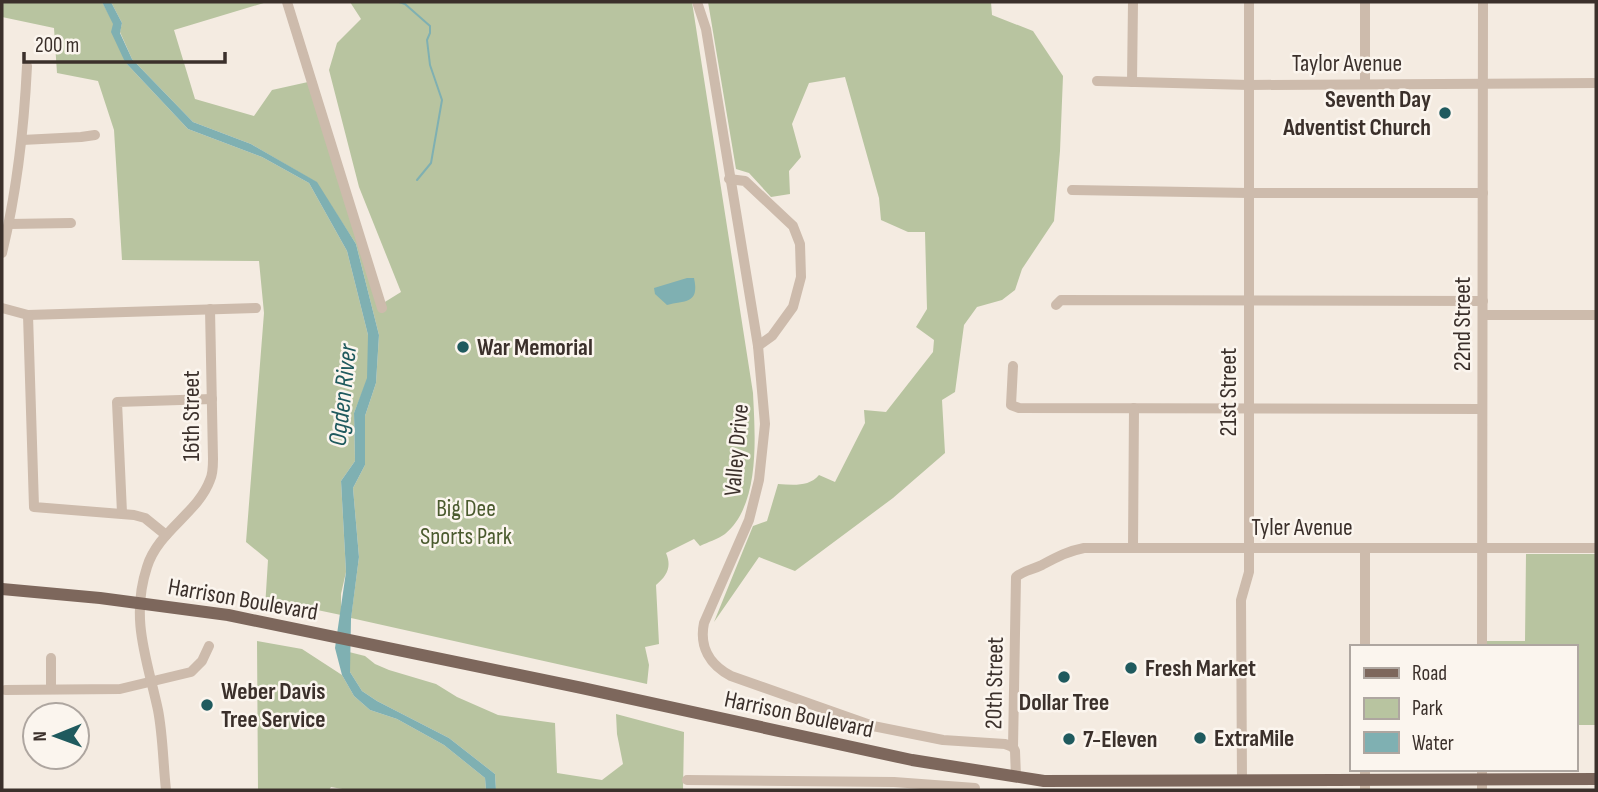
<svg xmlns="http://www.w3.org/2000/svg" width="1598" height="792" font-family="'Sofia Sans Condensed',sans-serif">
  <rect width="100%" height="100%" fill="#f4ebe1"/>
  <!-- green -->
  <g fill="#b8c4a0">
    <polygon points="2,2 102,2 114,24 125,62 188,129 262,157 309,183 347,251 368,335 368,378 354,413 355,461 341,481 346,572 341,594 341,615 303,607 265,608 268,560 246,542 264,313 259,261 122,260 114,130 98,81 57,73 54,28 2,17"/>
    <path d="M 111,2 L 267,2 L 174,30 L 195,99 L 254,116 L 272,90 L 308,82 L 380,305 L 401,292 L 359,187 L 329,70 L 337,43 L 361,19 L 350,2 L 692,2 L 753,393 C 755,435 761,504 725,534 C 718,539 708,542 700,546 L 694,539 L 666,553 C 672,567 667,576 656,585 L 659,644 L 645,647 L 649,665 L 647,684 L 351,618 L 359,557 L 353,488 L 365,465 L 365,416 L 376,383 L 379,335 L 356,244 L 316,182 L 251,144 L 193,122 L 132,59 L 120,32 L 122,23 Z"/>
    <path d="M 708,2 L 991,2 L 992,15 L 1033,31 L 1063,76 L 1060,151 L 1054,221 L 1022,269 L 1015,290 L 1002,300 L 977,307 L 964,325 L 955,392 L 942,400 L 945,453 L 893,498 L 795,571 L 759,557 L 714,622 L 753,526 L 767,521 L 778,484 C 793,485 809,487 819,475 L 835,482 L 865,423 L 864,410 L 886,412 L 933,352 L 934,340 L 916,327 L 927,309 L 925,232 L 908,232 L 881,220 L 879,198 L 845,77 L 809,83 L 792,124 L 801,157 L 789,171 L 790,194 L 771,197 L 749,173 L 736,169 Z"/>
    <polygon points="1526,554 1596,554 1596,725 1575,725 1575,647 1487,647 1487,641 1525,641"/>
    <polygon points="257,641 302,649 342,675 354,696 370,710 397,719 444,745 485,778 486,790 348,790 331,787 329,790 258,790"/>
    <polygon points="349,652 365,656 375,664 389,670 436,684 457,697 498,715 555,723 557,773 602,780 623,764 617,734 616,714 684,732 683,790 496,790 495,774 449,738 377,701 362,691 350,672"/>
  </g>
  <!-- water -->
  <g fill="#7fb0b2">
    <polygon points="102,2 111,2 122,23 120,33 132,59 193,122 251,144 317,182 356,244 379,335 376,383 365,416 365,465 353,488 359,557 351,619 350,672 362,691 377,701 449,738 495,774 496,790 486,790 485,778 444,745 397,719 370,710 354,696 342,675 335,648 346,572 341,481 355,461 354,413 367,378 368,335 347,251 309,183 262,157 188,129 125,62 111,32 113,24"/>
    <path d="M 687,278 L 694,278 C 700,305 684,300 667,305 L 655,294 L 654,288 Z"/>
  </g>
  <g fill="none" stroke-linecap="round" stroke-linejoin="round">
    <!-- stream -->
    <polyline stroke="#7fb0b2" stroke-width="2" points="399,2 405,4 430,26 430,33 427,40 430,65 442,100 431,163 417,180"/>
    <!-- minor -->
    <g stroke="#cdbbac" stroke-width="10">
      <polyline points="287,2 382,308"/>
      <path d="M 697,2 L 706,29 L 758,346 L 765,424 L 759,480 L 749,520 L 704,623 C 699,647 710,665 731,676 L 873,726 L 943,740 L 1005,744 L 1013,747"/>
      <polyline points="1365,2 1365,84"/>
      <polyline points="1097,81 1249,85 1596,83"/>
      <polyline points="1132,82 1133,2"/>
      <polyline points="22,140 81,137 95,135"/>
      <polyline points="729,179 745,181 793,226 800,244 801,277 793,307 772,336 758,346"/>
      <polyline points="1072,190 1249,193 1483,193"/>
      <polyline points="9,224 71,223"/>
      <path d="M 2,253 C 17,191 24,129 27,66"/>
      <polyline points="1056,305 1061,300 1483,301"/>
      <polyline points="2,308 28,315 256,308"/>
      <polyline points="28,315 34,507 134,515 145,518 166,535"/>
      <polyline points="1483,315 1596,315"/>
      <polyline points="1013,366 1011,405 1019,408 1482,409"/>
      <polyline points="122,513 117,402 212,399"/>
      <polyline points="1133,548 1134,408"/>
      <polyline points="1365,548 1365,647"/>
      <polyline points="1482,647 1483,2"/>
      <polyline points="51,658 51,689"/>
      <polyline points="5,690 120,689 191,672 202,661 209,646"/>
      <path d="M 1016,777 L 1015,751 L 1013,747 L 1016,577 C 1024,570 1032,570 1042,565 C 1057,557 1068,551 1084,548 L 1596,548"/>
      <polyline points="687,780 894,782 975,788"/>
      <polyline points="1242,781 1241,600 1249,572 1249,2"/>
      <path d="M 166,790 C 163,763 163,736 158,710 C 147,659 130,619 147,567 C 158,531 198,513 210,480 C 213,474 213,466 213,459 L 210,309"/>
      <polyline points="1365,790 1365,769"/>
      <polyline points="1482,790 1482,769"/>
    </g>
    <!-- major -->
    <polyline stroke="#7d675c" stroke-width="12" points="2,589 100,598 228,615 582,688 912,760 1044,781 1596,779"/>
  </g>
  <!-- markers -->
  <g fill="#1f5a5e" stroke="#fbf5ee" stroke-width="2.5">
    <circle cx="1445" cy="113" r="7"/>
    <circle cx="463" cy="347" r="7"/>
    <circle cx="1131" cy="668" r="7"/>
    <circle cx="1064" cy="677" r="7"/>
    <circle cx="207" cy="705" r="7"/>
    <circle cx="1200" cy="738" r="7"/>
    <circle cx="1069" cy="739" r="7"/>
  </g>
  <g text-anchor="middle" stroke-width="5" stroke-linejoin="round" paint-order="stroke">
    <!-- street labels -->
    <g font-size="24" fill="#3b302b" stroke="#fbf5ee">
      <text x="1347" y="71">Taylor Avenue</text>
      <text transform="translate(1462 324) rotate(-90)" y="8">22nd Street</text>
      <text transform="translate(1228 392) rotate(-90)" y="8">21st Street</text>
      <text transform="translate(191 416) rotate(-90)" y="8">16th Street</text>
      <text transform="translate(736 450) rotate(-85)" y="8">Valley Drive</text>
      <text x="1302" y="535">Tyler Avenue</text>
      <text transform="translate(243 599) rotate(10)" y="8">Harrison Boulevard</text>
      <text transform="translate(994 683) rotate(-89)" y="8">20th Street</text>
      <text transform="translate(799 714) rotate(12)" y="8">Harrison Boulevard</text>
    </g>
    <!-- poi labels -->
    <g font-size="24" font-weight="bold" fill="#3b302b" stroke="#fbf5ee" text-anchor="start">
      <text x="1431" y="107" text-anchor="end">Seventh Day<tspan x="1431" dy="28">Adventist Church</tspan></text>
      <text x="477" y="355">War Memorial</text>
      <text x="1145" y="676">Fresh Market</text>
      <text x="221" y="699">Weber Davis<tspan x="221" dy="28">Tree Service</tspan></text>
      <text x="1064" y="710" text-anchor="middle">Dollar Tree</text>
      <text x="1214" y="746">ExtraMile</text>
      <text x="1083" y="747">7-Eleven</text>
    </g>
    <!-- park labels -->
    <g font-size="24" fill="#4a5a2e" stroke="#fbf5ee">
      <text x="466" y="516">Big Dee<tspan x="466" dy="28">Sports Park</tspan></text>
    </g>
    <!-- water labels -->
    <g font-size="26" font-style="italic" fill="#1f5a5e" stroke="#fbf5ee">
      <text transform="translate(342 395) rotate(-84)" y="9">Ogden River</text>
    </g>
  </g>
  <!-- border -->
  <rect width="1598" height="792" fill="none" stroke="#3b302b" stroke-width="7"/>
  <!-- legend -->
  <rect x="1350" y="645" width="228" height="126" fill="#fbf5ee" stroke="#aea6a0" stroke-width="2"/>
  <rect x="1364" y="668" width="35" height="10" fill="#7d675c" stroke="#aea6a0" stroke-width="2"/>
  <text x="1412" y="680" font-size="21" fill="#3b302b">Road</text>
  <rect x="1364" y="698" width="35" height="21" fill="#b8c4a0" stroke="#aea6a0" stroke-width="2"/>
  <text x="1412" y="715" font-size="21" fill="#3b302b">Park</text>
  <rect x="1364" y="732" width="35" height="21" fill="#7fb0b2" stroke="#aea6a0" stroke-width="2"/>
  <text x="1412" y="750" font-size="21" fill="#3b302b">Water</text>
  <!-- north arrow -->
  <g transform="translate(56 736) rotate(269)"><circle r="33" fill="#fbf5ee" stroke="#aea6a0" stroke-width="2"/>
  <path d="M0-5L12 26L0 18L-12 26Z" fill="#1f5a5e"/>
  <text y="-10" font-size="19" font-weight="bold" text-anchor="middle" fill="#3b302b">N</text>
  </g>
  <!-- scale -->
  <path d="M24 52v10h201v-10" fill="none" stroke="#3b302b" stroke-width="3.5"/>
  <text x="35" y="52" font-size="21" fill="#3b302b" stroke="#fbf5ee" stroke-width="5" paint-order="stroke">200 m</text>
</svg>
